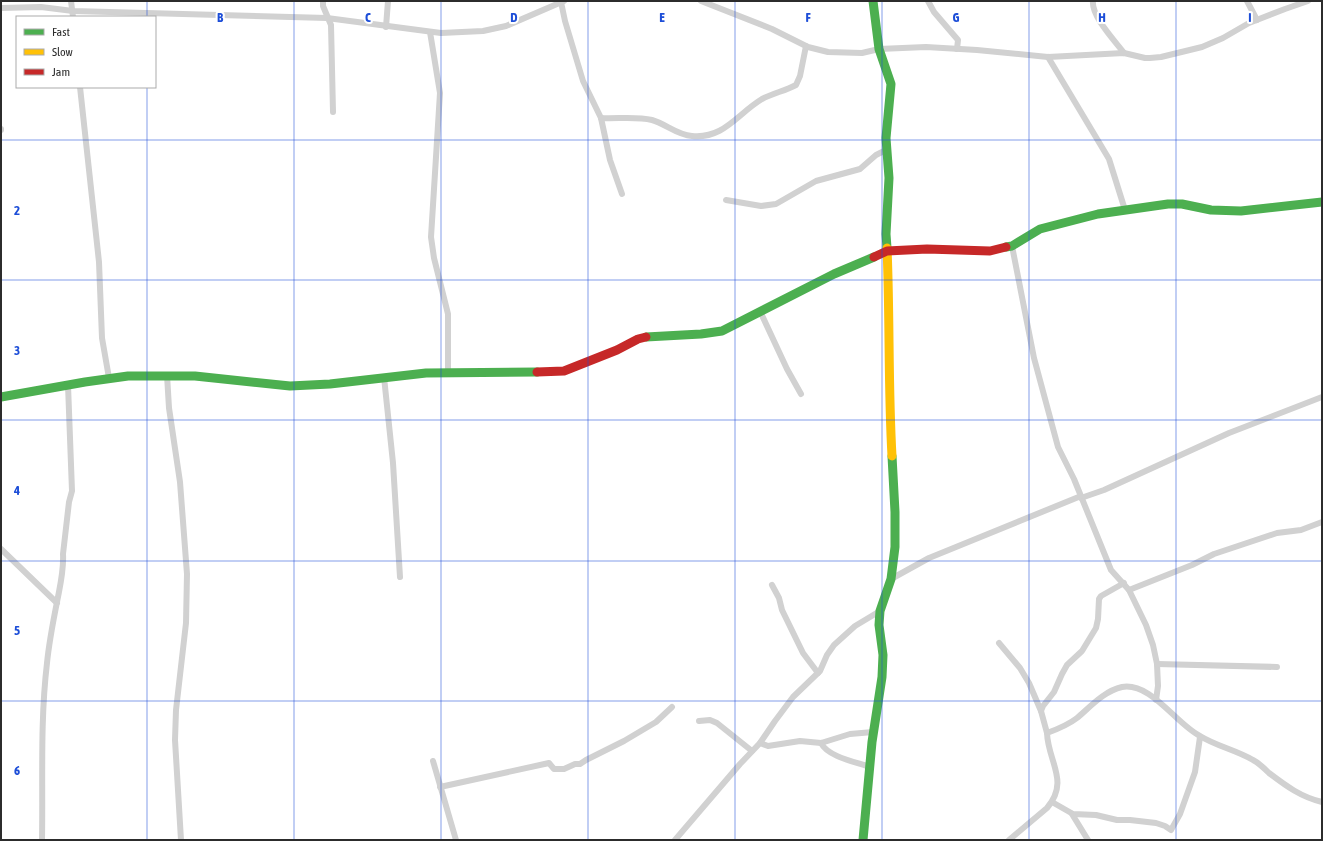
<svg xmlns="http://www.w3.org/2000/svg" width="1323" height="841" font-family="'Asap Condensed',sans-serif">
  <rect width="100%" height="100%" fill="#fff"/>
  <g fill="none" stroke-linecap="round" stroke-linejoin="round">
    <!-- street -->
    <g stroke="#d1d1d1" stroke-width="6">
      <polyline points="71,1 73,17"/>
      <polyline points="323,1 323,6 331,25 333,112"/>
      <polyline points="701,1 772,29 808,47 828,52 862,53 879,49 926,47 977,50 1048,57 1124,53 1145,58 1150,58 1161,57 1202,47 1223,38 1249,23 1285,9 1308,1"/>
      <polyline points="928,1 934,12 958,40 957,49"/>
      <path d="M 1093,1 C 1091,16 1115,41 1124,53"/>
      <polyline points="1247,1 1257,20"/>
      <polyline points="561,2 565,21 583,81 601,118 610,160 622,194"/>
      <polyline points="1,8 41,7 73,11 327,18 441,33 483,31 506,26 564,1"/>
      <polyline points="386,27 388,1"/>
      <polyline points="430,32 440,93 431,237 434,258 448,314 448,373"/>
      <polyline points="1048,57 1109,159 1125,210"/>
      <polyline points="80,87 99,262 102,338 109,378"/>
      <path d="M 601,118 C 617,119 636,116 652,120 C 666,124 677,135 692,136 C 724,139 737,114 762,99 C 773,93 785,91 796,85 L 800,76 L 806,46"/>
      <polyline points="1,129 1,130"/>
      <polyline points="726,200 761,206 776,204 816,181 860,169 876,155 886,150"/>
      <polyline points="1012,246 1034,358 1058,447 1074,479 1111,570 1129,590 1146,625 1153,645 1157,664 1158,686 1156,700"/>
      <polyline points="760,311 787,369 801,394"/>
      <polyline points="167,375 169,408 180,482 187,574 186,623 176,710 175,740 181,840"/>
      <polyline points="384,377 393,463 400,577"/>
      <polyline points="1081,498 1104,490 1229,433 1322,397"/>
      <polyline points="1,549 57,603"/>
      <polyline points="891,579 929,558 1081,496"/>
      <polyline points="772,585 779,598 782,610 803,653 818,673"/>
      <polyline points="1129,590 1192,565 1214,554 1277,533 1301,530 1322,522"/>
      <polyline points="999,643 1020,668 1029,683 1041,711"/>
      <polyline points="1157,664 1277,667"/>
      <polyline points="699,721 710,720 717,723 752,751"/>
      <polyline points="1047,733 1041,711 1043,706 1054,692 1062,674 1067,665 1082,651 1096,628 1098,619 1099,599 1101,596 1124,583"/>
      <polyline points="760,743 768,746 800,741 821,743 850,734 873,732"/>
      <path d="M 821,743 C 828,757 856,762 870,767"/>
      <polyline points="433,761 456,840"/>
      <polyline points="440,787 549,763 554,769 564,769 575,764 580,764 586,760 624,741 656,722 672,707"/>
      <polyline points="1052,802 1073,814 1096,815 1117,820 1130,820 1156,823 1165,826 1171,830 1180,814 1195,772 1200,737"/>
      <polyline points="1072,814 1088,840"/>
      <path d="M 42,840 C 43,781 40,722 47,663 C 49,643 53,622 57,602 C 60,586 64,571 63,554 L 69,502 L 72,491 L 68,385"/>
      <polyline points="675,840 740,764 760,743 775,721 793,697 820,671 827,655 834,645 855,626 880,611"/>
      <path d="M 1009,840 L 1047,808 C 1070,781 1048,762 1047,733 C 1058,729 1068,725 1077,718 C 1090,707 1104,691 1122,687 C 1151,682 1176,724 1200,736 C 1216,746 1236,750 1253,760 C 1259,763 1264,768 1269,773 C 1286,786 1301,797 1322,802"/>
    </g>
    <!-- fast -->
    <g stroke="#4caf50" stroke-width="9">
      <polyline points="873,1 879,49 891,84 886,138 889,178 886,234 887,248"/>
      <polyline points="1006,247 1012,246 1040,229 1098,214 1168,204 1182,204 1211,210 1241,211 1322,202"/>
      <polyline points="646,337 701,334 722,331 834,274 874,257"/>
      <polyline points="1,397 85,382 128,376 195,376 290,386 330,384 426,373 537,372"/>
      <polyline points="863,840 872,742 882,677 883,655 879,625 880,611 891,579 895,547 895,512 892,456"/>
    </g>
    <!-- slow -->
    <path stroke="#ffc107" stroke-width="9" d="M 887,248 C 890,317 888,386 892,456"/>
    <!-- jam -->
    <g stroke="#c62828" stroke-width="9">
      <polyline points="874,257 887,251 927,249 990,251 1006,247"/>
      <polyline points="537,372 564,371 617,350 638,339 646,337"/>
    </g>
  </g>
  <!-- grid -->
  <path fill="none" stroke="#1d4ed8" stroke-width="1" stroke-opacity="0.55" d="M 147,1 L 147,17M 294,1 L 294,840M 441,1 L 441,840M 588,1 L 588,840M 735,1 L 735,840M 882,1 L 882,840M 1029,1 L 1029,840M 1176,1 L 1176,840M 147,87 L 147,840M 1,140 L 1322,140M 1,280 L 1322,280M 1,420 L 1322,420M 1,561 L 1322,561M 1,701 L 1322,701"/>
  <g font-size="13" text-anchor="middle" font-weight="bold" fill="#1d4ed8" stroke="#fff" stroke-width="4" stroke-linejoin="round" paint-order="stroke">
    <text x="220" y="22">B</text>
    <text x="368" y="22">C</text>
    <text x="514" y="22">D</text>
    <text x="662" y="22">E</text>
    <text x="808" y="22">F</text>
    <text x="956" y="22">G</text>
    <text x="1102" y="22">H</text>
    <text x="1250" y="22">I</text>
    <text x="17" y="215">2</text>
    <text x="17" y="355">3</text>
    <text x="17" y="495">4</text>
    <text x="17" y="635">5</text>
    <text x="17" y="775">6</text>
  </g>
  <!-- border -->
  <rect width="1323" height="841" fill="none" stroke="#2c2c2c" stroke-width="4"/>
  <!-- legend -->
  <rect x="16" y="16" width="140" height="72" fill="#ffffff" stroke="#ababab"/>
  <rect x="24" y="29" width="20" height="6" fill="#4caf50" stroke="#ababab"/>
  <text x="52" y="36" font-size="12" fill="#2c2c2c">Fast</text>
  <rect x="24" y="49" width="20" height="6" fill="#ffc107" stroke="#ababab"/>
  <text x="52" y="56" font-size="12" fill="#2c2c2c">Slow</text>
  <rect x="24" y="69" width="20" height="6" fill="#c62828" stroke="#ababab"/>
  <text x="52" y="76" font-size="12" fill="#2c2c2c">Jam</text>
</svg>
